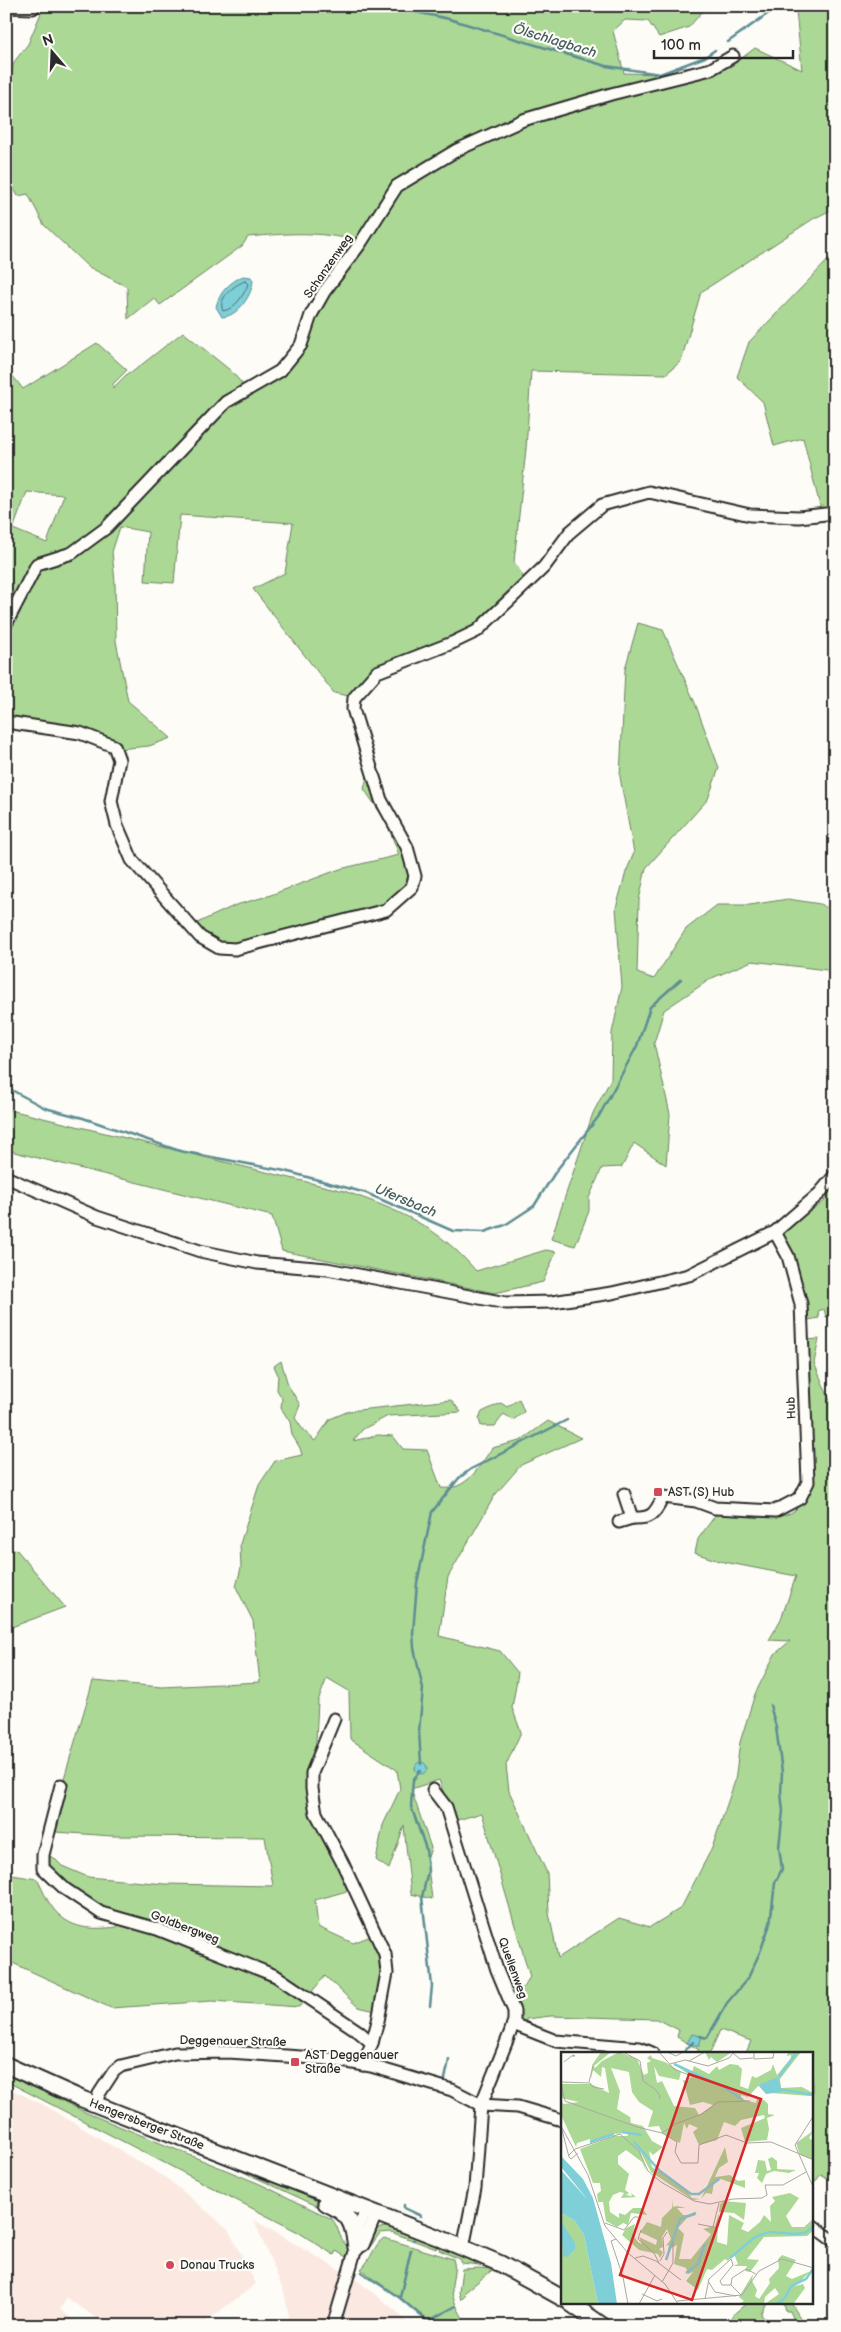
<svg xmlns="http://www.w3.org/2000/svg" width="841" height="2332" font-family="'Balsamiq Sans',sans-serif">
  <rect width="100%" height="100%" fill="#fdfcf7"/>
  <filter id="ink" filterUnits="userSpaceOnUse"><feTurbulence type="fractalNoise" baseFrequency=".02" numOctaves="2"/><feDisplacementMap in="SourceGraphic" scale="10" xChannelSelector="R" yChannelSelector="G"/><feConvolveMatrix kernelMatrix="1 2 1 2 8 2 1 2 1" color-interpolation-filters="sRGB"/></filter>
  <g filter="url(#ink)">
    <!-- built -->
    <g fill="#fbe9e1">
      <polygon points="6,2087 44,2105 169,2180 228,2229 256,2284 200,2326 108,2326 67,2298 60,2310 83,2326 6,2326"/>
      <polygon points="254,2220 358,2281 395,2310 411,2326 291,2326 284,2292"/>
    </g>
    <!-- green -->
    <g fill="#acd896" stroke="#6c8260" fill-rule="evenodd">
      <path d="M 44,6 L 707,6 L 689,27 L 659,37 L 648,21 L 625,20 L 613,31 L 624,73 L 660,74 L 730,67 L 755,48 L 802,70 L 796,11 L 806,6 L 835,6 L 835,208 L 813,219 L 701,292 L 681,361 L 666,374 L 531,371 L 526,449 L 514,562 L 528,584 L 477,631 L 376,672 L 354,697 L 334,693 L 253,589 L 285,573 L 293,523 L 180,515 L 174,583 L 145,581 L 148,532 L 120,527 L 112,552 L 115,582 L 116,641 L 128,701 L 171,738 L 149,746 L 118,749 L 81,733 L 6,722 L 6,373 L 8,370 L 23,389 L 97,343 L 127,370 L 113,384 L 113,388 L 129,372 L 131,373 L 183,332 L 231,371 L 246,388 L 279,373 L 359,241 C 316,231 292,233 248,237 L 242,246 L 160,305 L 154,298 L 128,319 L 127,287 L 87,266 L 44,225 L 28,194 L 18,196 L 6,175 L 6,83 L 9,82 L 14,62 L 28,44 ZM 27,492 L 64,495 L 47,543 L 13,529 Z"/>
      <polygon points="835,253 835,509 821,510 803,438 774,446 763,402 737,377 749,342"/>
      <polygon points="638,623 663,630 695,703 719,768 708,799 646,868 639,900 637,973 654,979 686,929 717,905 750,905 788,899 820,904 835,912 835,971 752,961 712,978 664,1010 654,1043 670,1114 666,1165 634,1143 622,1167 602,1168 589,1198 589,1211 575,1246 551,1239 593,1113 611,1079 612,1033 622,987 616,908 626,872 634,853 620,777 625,669"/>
      <polygon points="367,777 370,779 371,790 377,797 403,848 411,872 408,885 386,903 232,943 217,942 195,924 236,905 268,896 340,869 399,855 386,821 364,789"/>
      <path d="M 6,1109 L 344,1191 C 398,1210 438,1226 476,1271 L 546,1250 L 556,1252 L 543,1282 L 495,1293 L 282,1251 L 272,1216 L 6,1150 Z"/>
      <polygon points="835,1175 835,1315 826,1317 824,1309 818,1311 819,1318 808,1320 781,1235 788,1226 825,1201 819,1194"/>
      <path d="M 819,1339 L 814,1363 L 835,1412 L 835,2183 L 821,2174 L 812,2186 L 812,2053 L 746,2053 L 751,2041 L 720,2030 L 710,2053 L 696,2053 L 699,2050 L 677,2037 L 679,2030 L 657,2019 L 551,2016 L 526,2019 L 525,2027 L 520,2024 L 516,1998 L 530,1977 L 482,1813 L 454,1821 L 439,1780 L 411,1789 L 431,1848 L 427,1860 L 432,1899 L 411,1894 L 404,1826 L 389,1869 L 376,1860 L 383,1825 L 400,1789 L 397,1770 L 350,1739 L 349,1691 L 327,1678 L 318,1701 L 316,1741 L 309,1787 L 341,1866 L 347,1891 L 315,1900 L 318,1927 L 353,1943 L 371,1936 C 388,1960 380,1984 376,2011 L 358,2007 L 325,1976 L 299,2007 L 212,2001 L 111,2008 L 6,1960 L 6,1874 L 37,1879 C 42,1888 46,1899 52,1907 C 69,1930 92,1930 117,1927 L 121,1918 L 101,1912 L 44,1868 L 44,1856 L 53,1857 L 62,1866 L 88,1877 L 165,1884 L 273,1886 L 265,1837 L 112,1836 L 56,1832 L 62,1785 L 93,1681 L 162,1687 L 260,1682 L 253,1621 L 236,1587 L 241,1568 L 240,1544 L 259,1485 L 275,1461 L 302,1455 L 300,1448 L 292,1435 L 290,1422 L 281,1408 L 282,1398 L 277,1390 L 278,1375 L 274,1366 L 281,1361 L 288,1385 L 300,1405 L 295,1418 L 303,1430 L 315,1441 L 330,1419 L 349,1411 L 451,1400 L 461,1412 L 388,1416 L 363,1429 L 353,1441 L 378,1435 L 393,1436 L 403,1449 L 427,1450 L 441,1488 C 467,1491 479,1467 492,1448 L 520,1441 L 548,1421 L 581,1438 L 521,1465 L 495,1495 L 448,1577 L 439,1636 L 500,1651 L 518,1673 L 512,1708 L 521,1732 L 506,1765 L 509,1791 L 547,1873 L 549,1913 L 558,1958 L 619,1918 L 650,1927 L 681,1908 L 712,1848 L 735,1781 L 740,1742 L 755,1694 L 775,1654 L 790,1641 L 769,1640 L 781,1619 L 796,1576 L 719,1561 L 695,1553 L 698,1539 L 717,1513 C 736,1514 778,1523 794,1511 C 802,1504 806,1494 812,1485 L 805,1340 Z"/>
      <polygon points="519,1399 524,1412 513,1420 504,1414 495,1426 481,1426 479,1419 482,1412 501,1403 507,1407"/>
      <polygon points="16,1549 65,1607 9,1628 6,1623 6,1552"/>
      <path d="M 6,2073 L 87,2113 L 260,2184 L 332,2219 C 340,2228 339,2242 350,2248 L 348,2258 L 336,2251 L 334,2255 L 298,2232 L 6,2081 Z"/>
      <polygon points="198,2151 276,2181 329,2207 343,2217 348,2240 339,2219 330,2212"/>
      <polygon points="389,2226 438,2244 436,2249 391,2232 380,2233 370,2247 368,2247 378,2229"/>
      <path d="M 384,2238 L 453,2259 C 457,2270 451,2280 452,2291 C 453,2303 462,2315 467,2326 L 436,2326 L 361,2269 C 372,2259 374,2244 384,2238 Z"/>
      <polygon points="441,2246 488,2266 461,2263 459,2259 439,2250"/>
      <polygon points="479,2268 491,2269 491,2271 464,2293 466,2295 461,2300 459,2292 462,2269"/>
      <polygon points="747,2303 767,2303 761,2314 764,2319 766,2318 769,2326 726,2326 736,2312"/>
      <polygon points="784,2303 791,2303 802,2321 807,2325 813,2322 814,2326 790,2324 794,2320 790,2311 786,2311"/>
    </g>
    <!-- water -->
    <g fill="#7ecfd7" stroke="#5d8d92">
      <path d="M 243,276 L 251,277 L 253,281 C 252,296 237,317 222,317 L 216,307 C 219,292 230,282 243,276 Z"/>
      <circle cx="421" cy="1768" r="6"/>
      <polygon points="692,2034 702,2036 699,2046 687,2043"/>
    </g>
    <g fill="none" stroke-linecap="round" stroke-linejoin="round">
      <!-- shore -->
      <path stroke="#4c6d70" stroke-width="1" d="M 245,281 L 248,284 C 244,295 235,309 223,311 C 217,298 234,285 245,281 Z"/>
      <!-- stream -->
      <g stroke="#5d8d92" stroke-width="2.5">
        <polyline points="387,6 449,19 606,66 660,74 705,57 715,50"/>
        <polyline points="728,42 773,10 774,6"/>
        <polyline points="6,1087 45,1108 83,1118 180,1151 285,1171 366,1193 453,1231 484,1232 505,1225 534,1206 556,1171 599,1116 637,1046 650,1007 681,979"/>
        <polyline points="421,1764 419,1731 423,1689 414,1648 413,1633 417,1583 432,1512 459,1478 471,1469 567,1420"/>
        <polyline points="420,1771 413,1780 411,1806 426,1849 428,1871 422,1897 432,1986 430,2006"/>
        <polyline points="700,2036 707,2038 727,2003 748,1978 760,1952 770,1924 775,1883 782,1869 779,1847 783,1811 781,1793 782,1772 776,1727 770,1705"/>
        <polyline points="683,2053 693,2042"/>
        <polyline points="445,2079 449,2060"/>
        <polyline points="404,2205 404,2208 421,2216"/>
        <polyline points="413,2240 414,2240"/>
        <polyline points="361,2272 400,2298 433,2326"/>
        <polyline points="400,2297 411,2250"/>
        <polyline points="428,2321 456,2306"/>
      </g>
      <defs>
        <g id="street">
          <polyline points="6,7 33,8"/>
          <polyline points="6,624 37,564 72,553 106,528 226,402 280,371 301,345 311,315 324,292 360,244 397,186 457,150 523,120 611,94 711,69 733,56"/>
          <polyline points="6,722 80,733 114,746 119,760 111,801 117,825 132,860 200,937 219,948 235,949 386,910 412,887 415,876 407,847 381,800 353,709 354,698 377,672 452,643 477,631 544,567 570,532 602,505 649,492 750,515 799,517 835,513"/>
          <polyline points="6,1177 97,1217 200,1251 257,1263 327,1269 506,1303 552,1302 612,1293 689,1275 775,1232 819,1194 835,1175"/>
          <path d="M 632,1518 C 653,1519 655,1513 663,1497 L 696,1501 L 715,1508 L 775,1511 L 800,1498 L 808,1482 L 801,1304 L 788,1256 L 775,1232"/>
          <polyline points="619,1522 632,1518 624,1494"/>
          <polyline points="334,1719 312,1773 312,1789 316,1813 342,1862 385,1954 387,1973 378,2021 372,2043"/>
          <polyline points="61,1785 43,1855 43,1868 65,1889 101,1913 157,1929 276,1976 358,2031 372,2043 363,2065"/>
          <polyline points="433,1790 446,1807 497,1970 514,2011 514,2021 510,2033 481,2105 475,2188 463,2248"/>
          <polyline points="513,2024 556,2041 640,2048 652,2053"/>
          <polyline points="96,2104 99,2094 114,2071 121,2066 175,2053 228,2052 329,2059 371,2066 452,2090 481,2105 518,2107 562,2120"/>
          <polyline points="812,2225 835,2242"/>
          <polyline points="356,2248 363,2245 376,2214"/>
          <polyline points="333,2326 356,2248 359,2227 366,2210"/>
        </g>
        <g id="secondary">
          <polyline points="6,2065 82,2099 442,2239 501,2264 562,2298"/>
          <path d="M 326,2203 C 351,2215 353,2222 356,2248"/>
          <polyline points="570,2303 603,2326"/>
        </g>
      </defs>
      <!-- street casing -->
      <use href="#street" stroke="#2b2b2b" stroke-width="15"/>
      <!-- secondary casing -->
      <use href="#secondary" stroke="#2b2b2b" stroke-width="19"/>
      <!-- street -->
      <use href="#street" stroke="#fdfcf7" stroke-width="11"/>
      <!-- secondary -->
      <use href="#secondary" stroke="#fdfcf7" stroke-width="15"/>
    </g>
  </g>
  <!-- markers -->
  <g fill="#d1495b" stroke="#fdfcf7" stroke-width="2">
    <rect x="653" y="1487" width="10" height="10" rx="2.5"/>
    <rect x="290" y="2057" width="10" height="10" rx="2.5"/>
    <circle cx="170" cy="2265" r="5"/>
  </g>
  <g text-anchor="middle" stroke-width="4.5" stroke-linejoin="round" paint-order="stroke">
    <!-- street labels -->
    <g font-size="12" fill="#2b2b2b" stroke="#fdfcf7">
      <text transform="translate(328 266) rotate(-55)" y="4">Schanzenweg</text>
      <text transform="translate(791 1408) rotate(-92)" y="4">Hub</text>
      <text transform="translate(185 1927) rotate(21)" y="4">Goldbergweg</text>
      <text transform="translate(513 1968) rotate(70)" y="4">Quellenweg</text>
      <text transform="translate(233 2041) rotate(1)" y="4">Deggenauer Straße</text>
      <text transform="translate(147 2124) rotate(21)" y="4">Hengersberger Straße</text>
    </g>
    <!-- poi labels -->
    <g font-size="12" fill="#2b2b2b" stroke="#fdfcf7" text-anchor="start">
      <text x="668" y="1496">AST (S) Hub</text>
      <text x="305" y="2059">AST Deggenauer<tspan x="305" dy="14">Straße</tspan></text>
      <text x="180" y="2269">Donau Trucks</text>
    </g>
    <!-- water labels -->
    <g font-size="14" font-style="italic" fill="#445c5f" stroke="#fdfcf7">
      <text transform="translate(555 40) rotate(17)" y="5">Ölschlagbach</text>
      <text transform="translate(406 1200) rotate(23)" y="5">Ufersbach</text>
    </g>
  </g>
  <!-- overview -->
  <g transform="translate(561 2052)">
    <rect width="252" height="252" fill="#fdfcf7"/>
    <path d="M 40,0 L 50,0 L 33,14 L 36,20 L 34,16 L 41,9 L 58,0 L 76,7 L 83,23 L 87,21 L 86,11 L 90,9 L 86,6 L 90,3 L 91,6 L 104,10 L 120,20 L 118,28 L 98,24 L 93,14 L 96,31 L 101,29 L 113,54 L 134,56 L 138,63 L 152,53 L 142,50 L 129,53 L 122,28 L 126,29 L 133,22 L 127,22 L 116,14 L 131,20 L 133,14 L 148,22 L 156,14 L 158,18 L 169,12 L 177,13 L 181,17 L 179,34 L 187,37 L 191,24 L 195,26 L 210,18 L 212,12 L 216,23 L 230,6 L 230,3 L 226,4 L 227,0 L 240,0 L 219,27 L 220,36 L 241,35 L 252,41 L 249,44 L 210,41 L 199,32 L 187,45 L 180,43 L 180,47 L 195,51 L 196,47 L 203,48 L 207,52 L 207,62 L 214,63 L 206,66 L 208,77 L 206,88 L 184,90 L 180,76 L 204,66 L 203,63 L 180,68 L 174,74 L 163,70 L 156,88 L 138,93 L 132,80 L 137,76 L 128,72 L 126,77 L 123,71 L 119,91 L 101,81 L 98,74 L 87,75 L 92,59 L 78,50 L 71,40 L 68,20 L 50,16 L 59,39 L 56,57 L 69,65 L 70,71 L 82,74 L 91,89 L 102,95 L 92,103 L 88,99 L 91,115 L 122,135 L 131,146 L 139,147 L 132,148 L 90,120 L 79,99 L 86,120 L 81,110 L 65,98 L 57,104 L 57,112 L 68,122 L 64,138 L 68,141 L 65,143 L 71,144 L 70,141 L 75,145 L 60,146 L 63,141 L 59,140 L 52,143 L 48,150 L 49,160 L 58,166 L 58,161 L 64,163 L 72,156 L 81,156 L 86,163 L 70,161 L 67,173 L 62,171 L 56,175 L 45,169 L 42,150 L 37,150 L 36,142 L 40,139 L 39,131 L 32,131 L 19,97 L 53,84 L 67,84 L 66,81 L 52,82 L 30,90 L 29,87 L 16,91 L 15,95 L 0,63 L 0,47 L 2,52 L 18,50 L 0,46 L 1,32 L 30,32 L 48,41 L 44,16 L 41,15 L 40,25 L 32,18 L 30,27 L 31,13 ZM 144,0 L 171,0 L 156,10 L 150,5 L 148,8 ZM 252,79 L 248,86 L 252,89 L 252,108 L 239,103 L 235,91 ZM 164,95 L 167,110 L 158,116 L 154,125 L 169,123 L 177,129 L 184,128 L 184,136 L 160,127 L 153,131 L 151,142 L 145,141 L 140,147 ZM 211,105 L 216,109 L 216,117 L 235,118 L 228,121 L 213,119 L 205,122 L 201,131 L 196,126 L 198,121 L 194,121 L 197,108 L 204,109 L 206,119 L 210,118 L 207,107 ZM 229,141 L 238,146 L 225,164 L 231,175 L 243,175 L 252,167 L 252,179 L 246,184 L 203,185 L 186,207 L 198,208 L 189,220 L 184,219 L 186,214 L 172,214 L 177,212 L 173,202 L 167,209 L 164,207 L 151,218 L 146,217 L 137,238 L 125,229 L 132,220 L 127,222 L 125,216 L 113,212 L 116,193 L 107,198 L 108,193 L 105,194 L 110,187 L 106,177 L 101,185 L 102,195 L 98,197 L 102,200 L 99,206 L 97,202 L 78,198 L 61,183 L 65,176 L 74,172 L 72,183 L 77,190 L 81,192 L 78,185 L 95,193 L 96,188 L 79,180 L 86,170 L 100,175 L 101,166 L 111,156 L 112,148 L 112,155 L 116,154 L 125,156 L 116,156 L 122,163 L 135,163 L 126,166 L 117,176 L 123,182 L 118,207 L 130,207 L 150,182 L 142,177 L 154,174 L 158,161 L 156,190 L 166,193 L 168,163 L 183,171 L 180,177 L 187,180 L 199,170 L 203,163 L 210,170 L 209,154 L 214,149 L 211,145 ZM 163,149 L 185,151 L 183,168 L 173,161 L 158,160 L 159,152 ZM 0,161 L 13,168 L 23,183 L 37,252 L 0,252 ZM 221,203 L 235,208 L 225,224 L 231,227 L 250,219 L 234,234 L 242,232 L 244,236 L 233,251 L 239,252 L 205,251 L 218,242 L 214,236 L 204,245 L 203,252 L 178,252 L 183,249 L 178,245 L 192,222 L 191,229 L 196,238 L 194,244 L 198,247 L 209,231 L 208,227 L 218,216 L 217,207 Z" fill="#acd896"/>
    <path d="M 217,25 L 221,40 L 205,42 L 197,33 ZM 0,104 L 22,127 L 32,146 L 50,211 L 56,252 L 37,252 L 23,183 L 13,168 L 0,161 L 0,118 L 27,148 L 0,115 ZM 0,169 L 14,191 L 14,197 L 6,205 L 2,204 Z" fill="#7ecfd7"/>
    <path fill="none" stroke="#7ecfd7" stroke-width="2.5" d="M 113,12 L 161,34 L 182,48M 218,25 L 236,0M 218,37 L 253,43M 61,80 L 81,83M 29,90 L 53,82M 73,90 L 99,119 L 130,142 L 138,142 L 158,127M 169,206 L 194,185 L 208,180 L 236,182 L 246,180 L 253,173M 105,208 L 119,167 L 135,161M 125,221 L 137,212 L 144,192M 216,252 L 224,246 L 230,234 L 245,227 L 252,217"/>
    <path fill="none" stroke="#a9a8a5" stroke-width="1" d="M 62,0 L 79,9 L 82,29 L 95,38 L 99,44 L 98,47M 98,0 L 113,17 L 130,24M 106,0 L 115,4 L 122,0M 193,0 L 193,7 L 212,6 L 213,0M 128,9 L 144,0M 3,10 L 12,3 L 14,4 L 11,4M 109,12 L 124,8 L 147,14 L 168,6 L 172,1 L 179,7 L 192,6M 0,30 L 29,31 L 32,35 L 43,37M 28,30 L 32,14M 0,32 L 4,49 L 76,75 L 101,81 L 114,72 L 141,62 L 157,50 L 189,49M 253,63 L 234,93 L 253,137M 0,74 L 27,123 L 44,174 L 67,201 L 104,232 L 117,252M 1,78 L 8,105 L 10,107 L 17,101M 101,81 L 116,90 L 114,100 L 120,111 L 137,111 L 138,93 L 165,83 L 186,91 L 210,90 L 253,108M 7,104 L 14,97 L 59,82 L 78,99 L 87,119 L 100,130 L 133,149 L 149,152 L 172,147 L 201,146 L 206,143 L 204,133 L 222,133 L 245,120M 44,171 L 63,178 L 73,165 L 77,165M 137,172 L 152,175 L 158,151M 80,178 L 77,187 L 93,201 L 98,211M 55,187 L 50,189 L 62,225 L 67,252M 74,206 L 82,204 L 95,209 L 120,228M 99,209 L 103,202 L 102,186 L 106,180M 147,229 L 154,240 L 175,244M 101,230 L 112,211 L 112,189M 81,242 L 96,249 L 101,247M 180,243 L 170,233 L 171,226 L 185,217 L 195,222M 144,247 L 148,227 L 170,207 L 172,213 L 159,229 L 161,233 L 170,233M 116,249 L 181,243 L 198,219 L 221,207 L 253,216M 78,252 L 94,223"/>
    <path fill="#d62828" fill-opacity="0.15" stroke="#d62828" stroke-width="2.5" d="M 128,22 L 200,47 L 131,248 L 59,223 Z"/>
    <rect width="252" height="252" fill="none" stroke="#2b2b2b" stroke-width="2.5"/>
  </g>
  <!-- margin -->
  <rect width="841" height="2332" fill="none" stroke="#fdfcf7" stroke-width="25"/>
  <rect x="12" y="12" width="816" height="2307" fill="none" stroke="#2b2b2b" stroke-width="2" filter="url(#ink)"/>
  <!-- north arrow -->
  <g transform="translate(52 52) rotate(341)" stroke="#fdfcf7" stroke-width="4" paint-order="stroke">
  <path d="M0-4L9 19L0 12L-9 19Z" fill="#2b2b2b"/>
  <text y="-8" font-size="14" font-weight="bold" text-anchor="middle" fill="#2b2b2b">N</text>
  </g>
  <!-- scale -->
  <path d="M654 50v8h139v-8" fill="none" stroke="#2b2b2b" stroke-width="2.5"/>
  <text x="661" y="50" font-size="15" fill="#2b2b2b" stroke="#fdfcf7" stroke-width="4" paint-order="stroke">100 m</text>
</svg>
